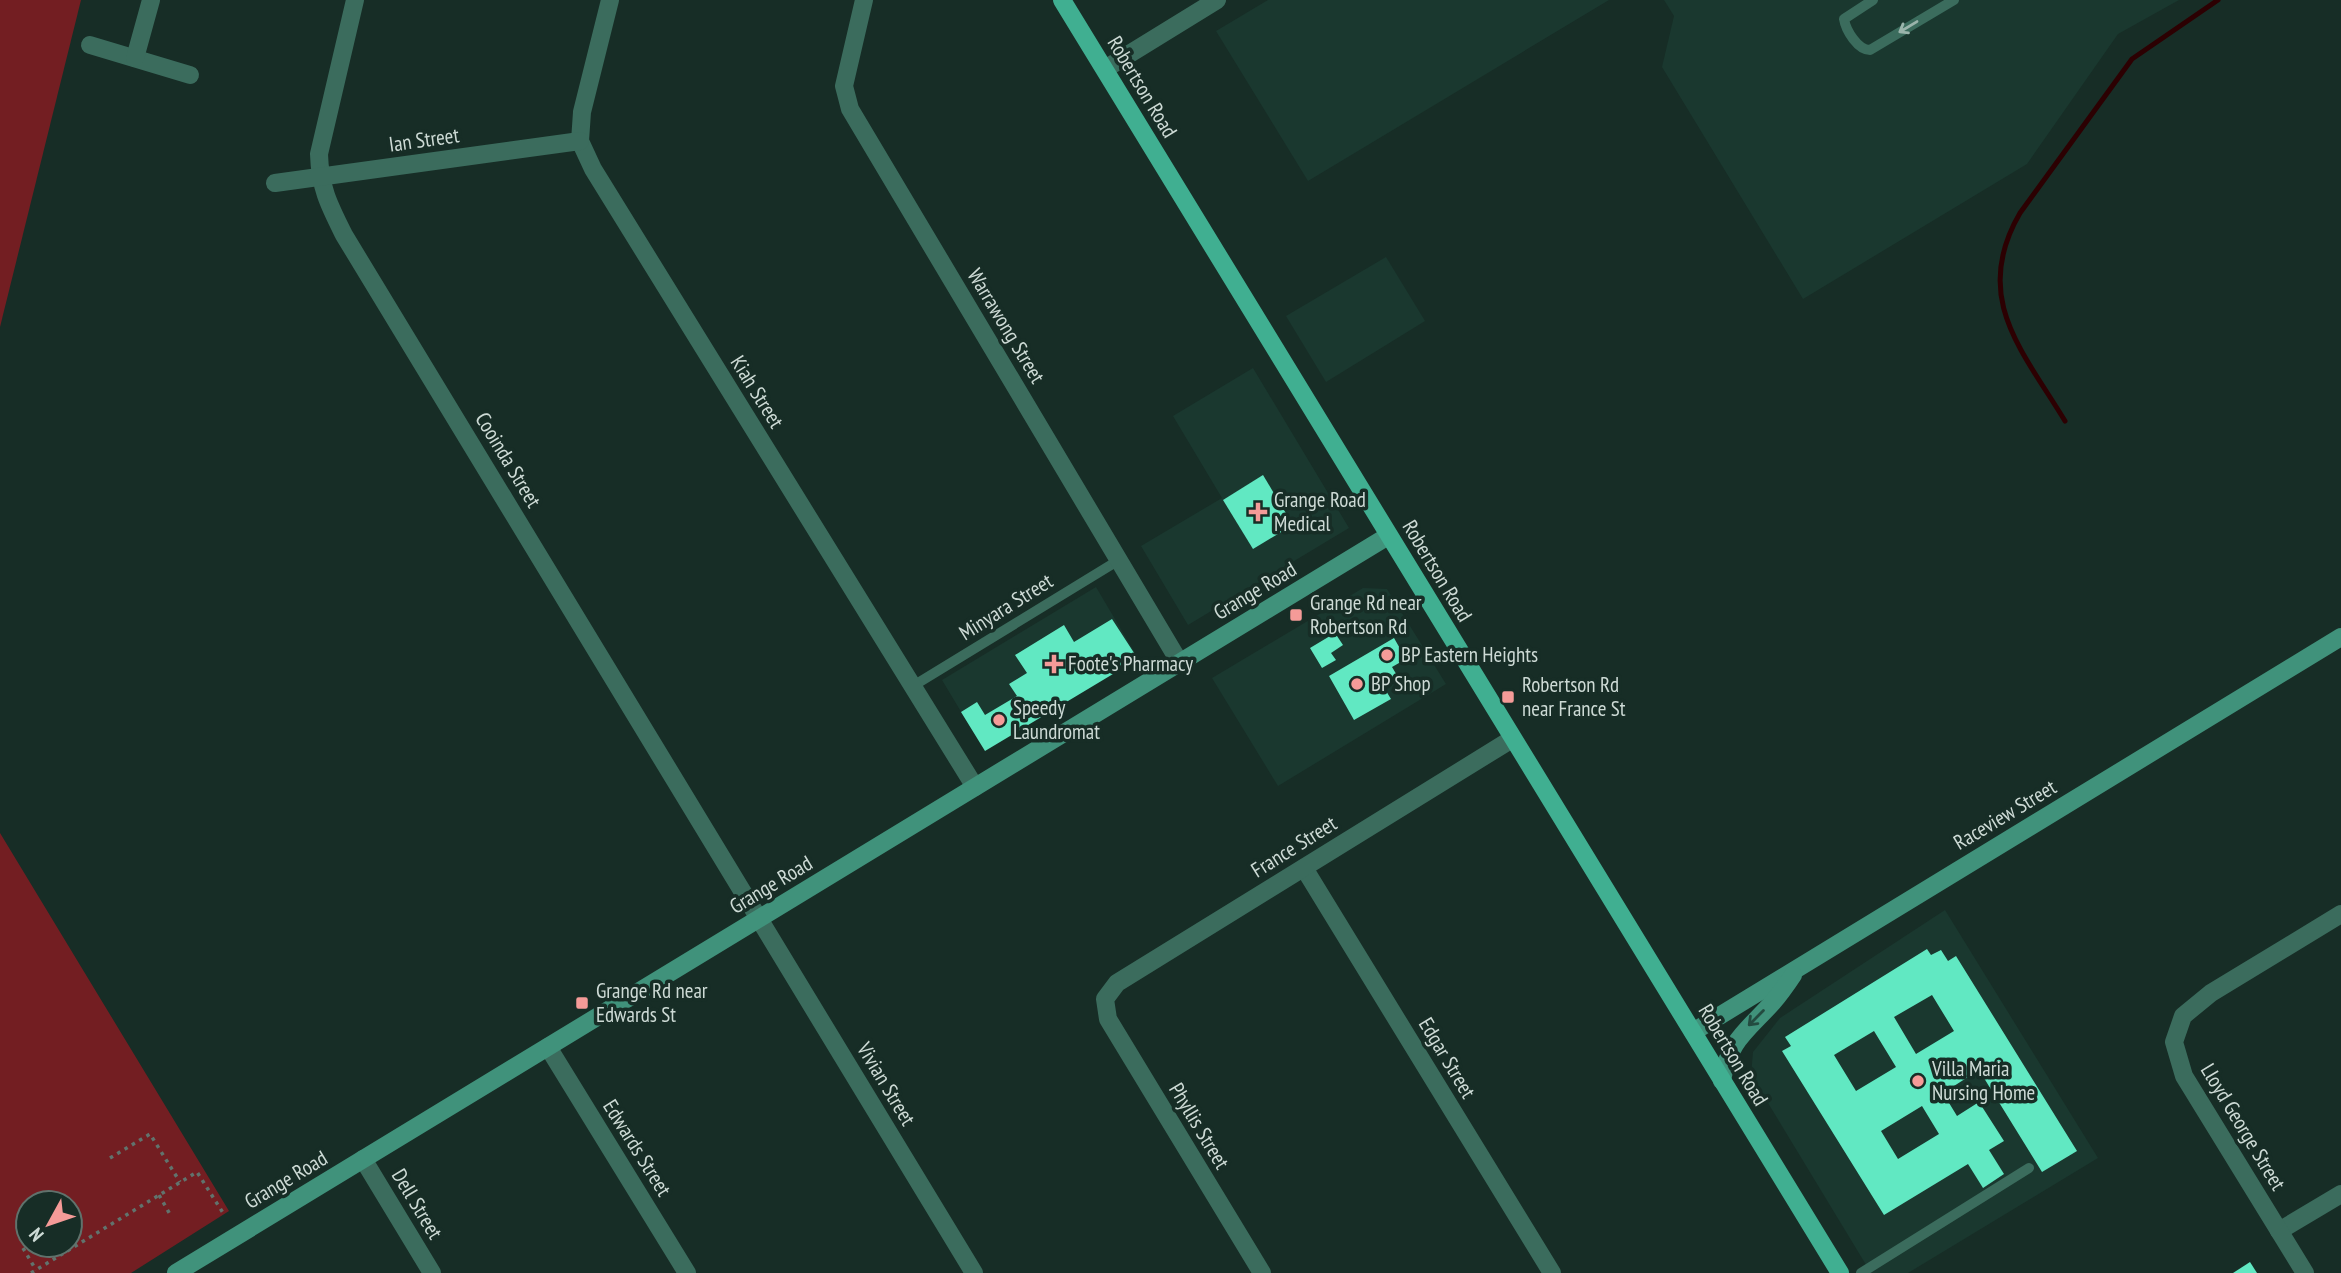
<svg xmlns="http://www.w3.org/2000/svg" width="2341" height="1273" font-family="'PT Sans Narrow',sans-serif">
  <rect width="100%" height="100%" fill="#172d26"/>
  <!-- built -->
  <g fill="#1a382f">
    <polygon points="1268,0 1609,0 1308,181 1216,31"/>
    <polygon points="1664,0 2179,0 2118,34 2027,164 1803,299 1662,67 1674,16"/>
    <polygon points="1386,257 1425,321 1326,382 1286,316"/>
    <polygon points="1253,368 1349,528 1188,625 1141,546 1222,498 1173,416"/>
    <polygon points="1096,587 1135,653 981,745 942,680"/>
    <polygon points="1363,588 1387,589 1446,684 1278,786 1212,678"/>
    <polygon points="1945,910 2098,1158 1908,1273 1871,1273 1751,1075 1753,1052 1780,1018"/>
  </g>
  <!-- green -->
  <g fill="#731e22" fill-rule="evenodd">
    <polygon points="0,0 81,0 0,327"/>
    <path d="M 0,833 L 229,1211 L 131,1273 L 0,1273 ZM 70,1203 L 70,1245 L 28,1245 L 28,1203 Z"/>
  </g>
  <g fill="none" stroke-linecap="round" stroke-linejoin="round">
    <!-- stream -->
    <path stroke="#2c0002" stroke-width="5" d="M 2065,421 C 2022,350 1971,297 2020,213 L 2132,59 L 2218,0"/>
  </g>
  <!-- building -->
  <g fill="#61e8c2" fill-rule="evenodd">
    <polygon points="1263,475 1293,525 1253,549 1223,500"/>
    <polygon points="1112,619 1138,659 985,751 961,712 977,702 985,715 1017,696 1009,684 1027,673 1015,655 1064,625 1074,642"/>
    <polygon points="1335,633 1343,645 1331,653 1336,660 1322,668 1310,648"/>
    <polygon points="1394,638 1406,659 1392,667 1398,677 1383,686 1391,699 1354,720 1329,676"/>
    <path d="M 1927,949 L 1931,955 L 1941,950 L 1948,961 L 1956,956 L 2077,1151 L 2042,1172 L 1979,1070 L 1943,1093 L 1957,1116 L 1979,1102 L 2004,1141 L 1989,1150 L 2004,1174 L 1983,1188 L 1968,1164 L 1884,1215 L 1782,1051 L 1791,1046 L 1785,1037 ZM 1932,995 L 1954,1031 L 1916,1054 L 1894,1017 ZM 1874,1031 L 1896,1067 L 1856,1091 L 1834,1055 ZM 1922,1106 L 1939,1134 L 1898,1159 L 1881,1131 Z"/>
    <polygon points="2250,1262 2257,1273 2233,1273"/>
  </g>
  <g fill="none" stroke-linecap="round" stroke-linejoin="round">
    <!-- path -->
    <g stroke="#61736d" stroke-width="3.5" stroke-dasharray="3.5 5" stroke-linecap="butt">
      <polyline points="110,1158 150,1134 180,1182"/>
      <polyline points="159,1195 171,1216"/>
      <polyline points="23,1248 36,1270"/>
      <polyline points="31,1273 197,1172 225,1216"/>
    </g>
    <!-- lane -->
    <g stroke="#3b6c5d" stroke-width="10">
      <path d="M 1873,0 L 1844,19 C 1846,31 1858,50 1870,50 L 1954,0"/>
      <polyline points="913,686 1119,560"/>
      <polyline points="1861,1273 2029,1168"/>
    </g>
    <!-- street -->
    <g stroke="#3b6c5d" stroke-width="18">
      <path d="M 355,0 L 319,154 C 320,188 329,205 344,235 L 974,1273"/>
      <polyline points="610,0 582,112 580,141 593,169 975,787"/>
      <polyline points="864,0 844,86 850,109 1180,663"/>
      <polyline points="90,45 190,75"/>
      <polyline points="135,58 151,0"/>
      <polyline points="1105,69 1217,0"/>
      <polyline points="275,183 580,141"/>
      <polyline points="1304,868 1552,1273"/>
      <polyline points="548,1047 687,1273"/>
      <polyline points="363,1159 432,1273"/>
      <polyline points="2279,1231 2341,1194"/>
      <polyline points="1262,1273 1108,1019 1105,999 1117,983 1512,739"/>
      <polyline points="2305,1273 2184,1076 2174,1042 2183,1016 2211,993 2341,914"/>
    </g>
    <!-- secondary -->
    <g stroke="#40927b" stroke-width="18">
      <polyline points="1693,1032 2341,637"/>
      <path d="M 1722,1081 C 1728,1041 1748,1030 1773,1002 C 1780,994 1787,984 1793,975"/>
      <polyline points="176,1273 1388,536"/>
    </g>
    <!-- primary -->
    <polyline stroke="#40af91" stroke-width="18" points="1062,0 1840,1273"/>
  </g>
  <!-- one-way arrows -->
  <defs><path id="oneway-shaft" d="M-6 0H5M1.5-3L5.5 0L1.5 3" fill="none" stroke-width="1.6" stroke-linecap="round" stroke-linejoin="round" transform="scale(1.75)"/></defs>
  <use stroke="#9ab4ab" href="#oneway-shaft" transform="translate(1908 27) rotate(149)"/>
  <use stroke="#234b40" href="#oneway-shaft" transform="translate(1756 1018) rotate(135)"/>
  <!-- markers -->
  <g fill="#f59b98" stroke="#172d26" stroke-width="2.5">
    <path d="M1254.5 501.5h7v7h7v7h-7v7h-7v-7h-7v-7h7z"/>
    <rect x="1289" y="608" width="14" height="14" rx="3.5"/>
    <circle cx="1387" cy="655" r="7"/>
    <path d="M1050.5 653.5h7v7h7v7h-7v7h-7v-7h-7v-7h7z"/>
    <circle cx="1357" cy="684" r="7"/>
    <rect x="1501" y="690" width="14" height="14" rx="3.5"/>
    <circle cx="999" cy="720" r="7"/>
    <rect x="575" y="996" width="14" height="14" rx="3.5"/>
    <circle cx="1918" cy="1081" r="7"/>
  </g>
  <g text-anchor="middle" stroke-width="7" stroke-linejoin="round" paint-order="stroke">
    <!-- street labels -->
    <g font-size="21" fill="#cddad5" stroke="#172d26">
      <text transform="translate(1142 87) rotate(59)" y="7">Robertson Road</text>
      <text transform="translate(424 140) rotate(-8)" y="7">Ian Street</text>
      <text transform="translate(1006 326) rotate(59)" y="7">Warrawong Street</text>
      <text transform="translate(757 392) rotate(58)" y="7">Kiah Street</text>
      <text transform="translate(508 460) rotate(59)" y="7">Cooinda Street</text>
      <text transform="translate(1437 571) rotate(59)" y="7">Robertson Road</text>
      <text transform="translate(1255 591) rotate(-31)" y="7">Grange Road</text>
      <text transform="translate(1006 607) rotate(-32)" y="7">Minyara Street</text>
      <text transform="translate(2005 815) rotate(-31)" y="7">Raceview Street</text>
      <text transform="translate(1294 847) rotate(-32)" y="7">France Street</text>
      <text transform="translate(771 885) rotate(-31)" y="7">Grange Road</text>
      <text transform="translate(1733 1055) rotate(59)" y="7">Robertson Road</text>
      <text transform="translate(1447 1058) rotate(59)" y="7">Edgar Street</text>
      <text transform="translate(886 1084) rotate(59)" y="7">Vivian Street</text>
      <text transform="translate(1199 1126) rotate(59)" y="7">Phyllis Street</text>
      <text transform="translate(2243 1127) rotate(59)" y="7">Lloyd George Street</text>
      <text transform="translate(637 1148) rotate(58)" y="7">Edwards Street</text>
      <text transform="translate(286 1180) rotate(-31)" y="7">Grange Road</text>
      <text transform="translate(417 1204) rotate(59)" y="7">Dell Street</text>
    </g>
    <!-- poi labels -->
    <g font-size="21" fill="#cddad5" stroke="#172d26" text-anchor="start">
      <text x="1274" y="507">Grange Road<tspan x="1274" dy="24">Medical</tspan></text>
      <text x="1310" y="610">Grange Rd near<tspan x="1310" dy="24">Robertson Rd</tspan></text>
      <text x="1401" y="662">BP Eastern Heights</text>
      <text x="1068" y="671">Foote's Pharmacy</text>
      <text x="1371" y="691">BP Shop</text>
      <text x="1522" y="692">Robertson Rd<tspan x="1522" dy="24">near France St</tspan></text>
      <text x="1013" y="715">Speedy<tspan x="1013" dy="24">Laundromat</tspan></text>
      <text x="596" y="998">Grange Rd near<tspan x="596" dy="24">Edwards St</tspan></text>
      <text x="1932" y="1076">Villa Maria<tspan x="1932" dy="24">Nursing Home</tspan></text>
    </g>
  </g>
  <!-- north arrow -->
  <g transform="translate(49 1224) rotate(230)"><circle r="33" fill="#172d26" stroke="#60726c" stroke-width="2"/>
  <path d="M0-5L12 26L0 18L-12 26Z" fill="#f59b98"/>
  <text y="-10" font-size="19" font-weight="bold" text-anchor="middle" fill="#cddad5">N</text>
  </g>
</svg>
